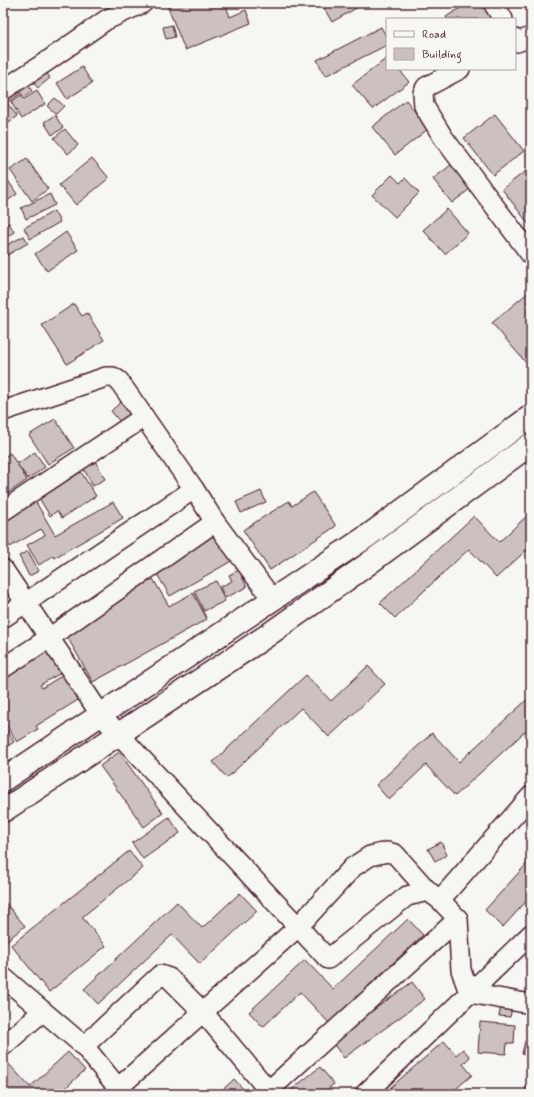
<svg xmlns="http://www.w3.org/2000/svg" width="534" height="1097" font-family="Mynerve,sans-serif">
  <rect width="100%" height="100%" fill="#f6f6f2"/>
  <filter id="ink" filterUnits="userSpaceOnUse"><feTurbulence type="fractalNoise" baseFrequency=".025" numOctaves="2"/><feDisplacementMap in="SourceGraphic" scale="8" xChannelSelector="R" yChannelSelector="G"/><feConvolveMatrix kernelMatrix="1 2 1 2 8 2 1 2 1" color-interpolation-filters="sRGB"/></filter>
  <g filter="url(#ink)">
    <!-- building -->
    <g fill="#ccc1c0" stroke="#4a1f2b">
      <polygon points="166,3 225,3 230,17 246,10 251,23 185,50"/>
      <polygon points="321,3 365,3 332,22"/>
      <polygon points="468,3 485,3 496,19 447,19 446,17"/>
      <polygon points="172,25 175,37 166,39 163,27"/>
      <polygon points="381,27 387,38 387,45 325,76 317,60"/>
      <polygon points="387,58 387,69 399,69 409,82 373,109 352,85"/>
      <polygon points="82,67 92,83 67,99 57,83"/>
      <polygon points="46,72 50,78 38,88 27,76"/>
      <polygon points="24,79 32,91 24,97 21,93 7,103 17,116 9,122 3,114 3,93"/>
      <polygon points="37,91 45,104 21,119 11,102 21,95 24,99"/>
      <polygon points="55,98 64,106 56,114 47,106"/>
      <polygon points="406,100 428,129 395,155 372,127"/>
      <polygon points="495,114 524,151 493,175 464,138"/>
      <polygon points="55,115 63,128 52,135 44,122"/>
      <polygon points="65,129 78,145 68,154 54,138"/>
      <polygon points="461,157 480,181 452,203 433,179"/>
      <polygon points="92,158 109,178 76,205 59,185"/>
      <polygon points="27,159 48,189 32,201 10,170"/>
      <polygon points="526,171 531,178 531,227 502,189"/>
      <polygon points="3,173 17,194 3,204"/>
      <polygon points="392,175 400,183 405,178 419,193 395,217 372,195"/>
      <polygon points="50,194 55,205 26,219 21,208"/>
      <polygon points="447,209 468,233 445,254 423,230"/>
      <polygon points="54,211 60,222 30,239 24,228"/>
      <polygon points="9,223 14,232 3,239 3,226"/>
      <polygon points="66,232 78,250 47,271 35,254"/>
      <polygon points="24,236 28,243 4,257 3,247"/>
      <polygon points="531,290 531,360 527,364 492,323"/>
      <polygon points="74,304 82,316 87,313 104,340 67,364 42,325"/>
      <polygon points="122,401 133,413 121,423 111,411"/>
      <polygon points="55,419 74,448 48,464 29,435"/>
      <polygon points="35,452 45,467 28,479 17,464"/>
      <polygon points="10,453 27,480 8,493 3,486 3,458"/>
      <polygon points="94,459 105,479 93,486 82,466"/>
      <polygon points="81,472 96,496 62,518 57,511 50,516 39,498"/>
      <polygon points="261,491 266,502 241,513 236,502"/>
      <polygon points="313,492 336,526 270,570 243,530 289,501 292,506"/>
      <polygon points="34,499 55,535 113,502 123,518 54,558 53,556 39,565 27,545 45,535 41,529 10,547 3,535 3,517"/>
      <polygon points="531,512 531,546 496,578 469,549 395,618 380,603 474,516 499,542"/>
      <polygon points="219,532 235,559 170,596 154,569"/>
      <polygon points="28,551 39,571 29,576 19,556"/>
      <polygon points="239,570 247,587 225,598 220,587 232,581 229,575"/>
      <polygon points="153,579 169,606 193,593 207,619 93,682 65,633 87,616"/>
      <polygon points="216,581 225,601 204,611 194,591"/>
      <polygon points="46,645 62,672 40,685 42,688 63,675 78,700 36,726 38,729 17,742 3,720 3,672"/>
      <polygon points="368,666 385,684 329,737 301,708 227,778 213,762 306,675 331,701"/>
      <polygon points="531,696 531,726 455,796 426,765 389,800 376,785 432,733 459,762"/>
      <polygon points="3,724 14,742 3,749"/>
      <polygon points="119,752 163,813 144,827 100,766"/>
      <polygon points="169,817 180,833 143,859 132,843"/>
      <polygon points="441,842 447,855 435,861 428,849"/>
      <polygon points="129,851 143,868 82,917 106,946 49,992 11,945"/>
      <polygon points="531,859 531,896 503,927 485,910"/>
      <polygon points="240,893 257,911 200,964 172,935 98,1004 84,989 177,902 202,928"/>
      <polygon points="3,900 25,926 5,942 3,940"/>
      <polygon points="408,919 423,935 329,1023 300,992 263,1027 249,1012 305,960 333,989"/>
      <polygon points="412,982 425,999 344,1058 331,1041"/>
      <polygon points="501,1007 512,1008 510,1017 499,1016"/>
      <polygon points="531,1015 531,1034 527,1033"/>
      <polygon points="480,1022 515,1025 514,1043 507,1043 506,1054 478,1052"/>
      <polygon points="444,1041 456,1055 463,1049 470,1057 463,1064 472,1075 450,1094 444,1094 443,1093 441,1094 395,1094 390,1088"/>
      <polygon points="525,1041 531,1043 531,1056 522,1054"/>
      <polygon points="68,1052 85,1070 59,1094 3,1094 3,1063 6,1061 30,1087"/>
      <polygon points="320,1067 334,1084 321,1094 286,1094"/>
      <polygon points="234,1079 248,1094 218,1094"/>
      <polygon points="528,1082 531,1083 531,1094 525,1094"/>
    </g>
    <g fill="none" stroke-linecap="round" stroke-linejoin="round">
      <defs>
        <g id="minor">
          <polyline points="493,3 503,19"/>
          <polyline points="515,39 517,42 531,37"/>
          <polyline points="460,69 426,87 423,93 424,106 443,137 531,255"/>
          <polyline points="3,90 46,62 106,20 143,3"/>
          <polyline points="3,411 106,377 113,377 119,381 194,489 215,522 273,600"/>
          <polyline points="3,511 144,417"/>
          <polyline points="3,569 101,715 328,959 407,896 428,891 440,900"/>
          <polyline points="3,618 194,489"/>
          <polyline points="3,668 49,638 215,522"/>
          <polyline points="531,796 440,900 458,919 461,970 469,993 531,1004"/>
          <polyline points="3,977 84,1046 118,1088 298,927 353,867 370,856 387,852 395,854 428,891"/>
          <polyline points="3,1046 43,1011"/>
          <polyline points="84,1046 160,975 169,978 203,1012 269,1091"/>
          <polyline points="265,1094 458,919"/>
          <polyline points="365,1094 531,934"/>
        </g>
        <g id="major">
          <polyline points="3,780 369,535 531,416"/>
          <polyline points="3,811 265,637 357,572 531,444"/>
        </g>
      </defs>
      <!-- minor casing -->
      <use href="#minor" stroke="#4a1f2b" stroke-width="22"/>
      <!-- major casing -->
      <use href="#major" stroke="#4a1f2b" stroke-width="25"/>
      <!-- minor -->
      <use href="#minor" stroke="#f6f6f2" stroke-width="19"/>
      <!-- major -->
      <use href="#major" stroke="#f6f6f2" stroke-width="22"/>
    </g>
  </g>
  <!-- margin -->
  <rect width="534" height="1097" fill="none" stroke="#f6f6f2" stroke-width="16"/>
  <rect x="8" y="8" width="518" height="1081" fill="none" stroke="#4a1f2b" stroke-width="1.5" filter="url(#ink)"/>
  <!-- legend -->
  <rect x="386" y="18" width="130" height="52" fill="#f6f6f2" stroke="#b1a0a2"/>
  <rect x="394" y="31" width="20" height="6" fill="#f6f6f2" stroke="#b1a0a2"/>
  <text x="422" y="38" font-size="12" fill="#4a1f2b">Road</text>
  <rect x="394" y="48" width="20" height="12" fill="#ccc1c0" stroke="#b1a0a2"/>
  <text x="422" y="58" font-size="12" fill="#4a1f2b">Building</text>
</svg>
